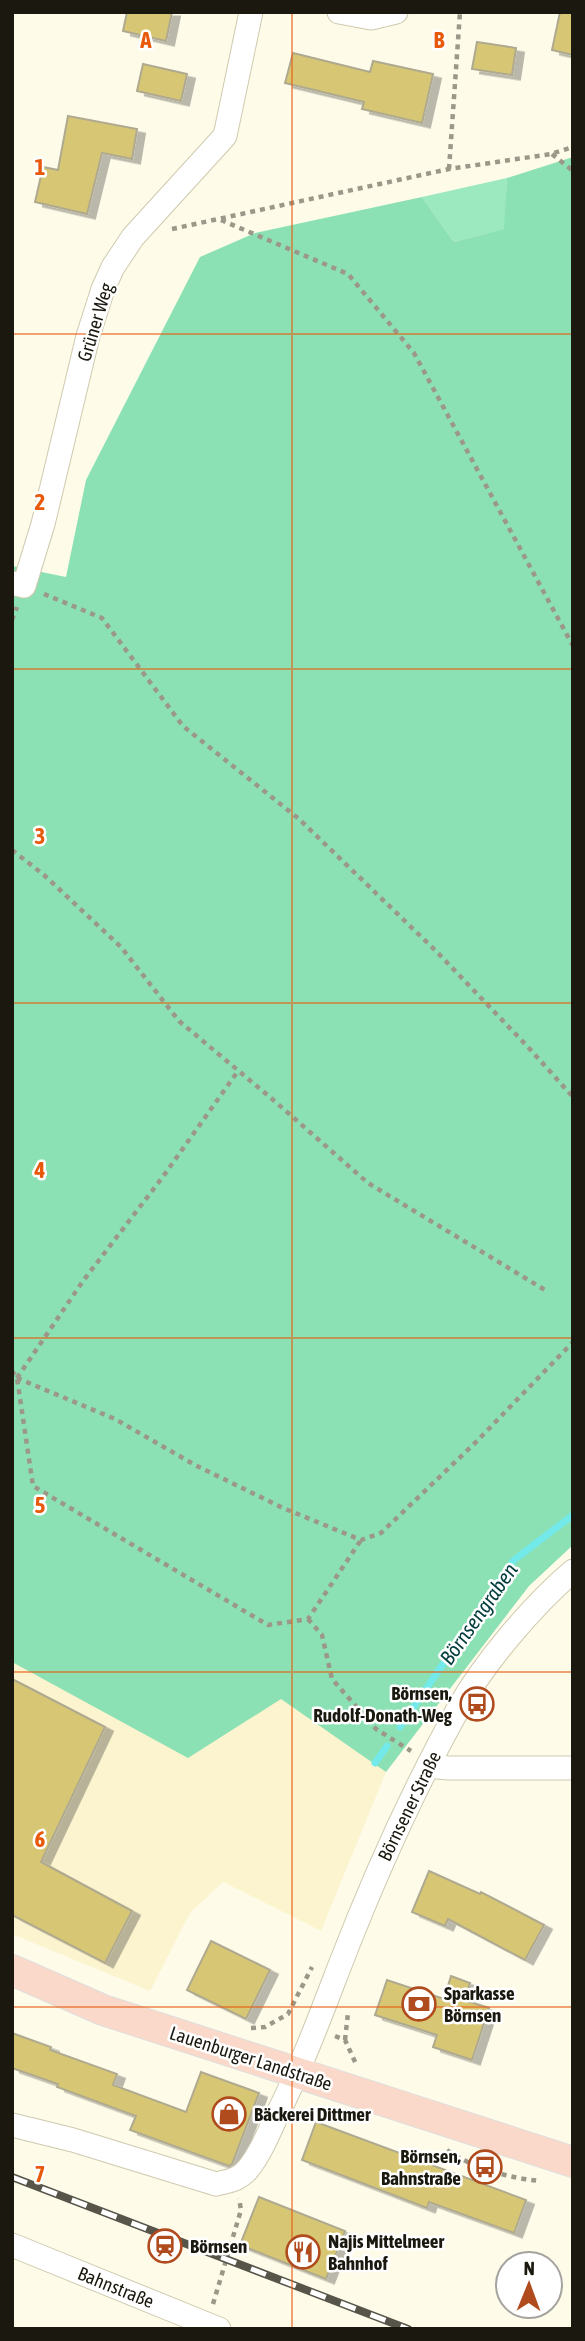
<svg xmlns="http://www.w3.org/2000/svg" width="585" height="2341" font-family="'Asap Condensed',sans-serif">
  <defs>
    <filter id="shadow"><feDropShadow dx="8" dy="4.5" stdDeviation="0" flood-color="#0004"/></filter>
  </defs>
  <rect width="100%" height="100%" fill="#fefbe9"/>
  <!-- built -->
  <polygon fill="#fbf4cf" points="12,1608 281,1698 386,1772 321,1931 223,1882 190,1913 150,1991 12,1934"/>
  <!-- green -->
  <polygon fill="#9ce8bf" points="507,178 505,229 454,242 422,197"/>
  <!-- forest -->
  <polygon fill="#8be1b3" points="573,157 573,1545 529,1586 386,1772 281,1699 188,1758 12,1662 12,566 66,577 86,480 200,257 255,233 422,197 454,242 504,229 507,178"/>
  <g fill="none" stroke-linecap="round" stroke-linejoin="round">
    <!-- stream -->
    <g stroke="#74e9ea" stroke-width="7">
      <polyline points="400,1727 514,1560 573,1515"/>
      <polyline points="375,1763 387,1746"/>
    </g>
  </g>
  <!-- building -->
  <g fill="#d7c774" stroke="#afaa8f" stroke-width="2" filter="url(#shadow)">
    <polygon points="127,12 172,12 166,41 123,31"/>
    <polygon points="560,12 573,12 573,55 552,50"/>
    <polygon points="477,42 516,48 512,75 472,69"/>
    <polygon points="293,53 370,72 373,61 433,74 422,123 362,109 364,102 285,83"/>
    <polygon points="143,64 187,74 181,101 137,91"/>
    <polygon points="68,116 137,129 132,159 102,153 87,214 35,202 43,167 58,170"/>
    <polygon points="12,1679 105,1727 41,1862 132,1911 105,1963 12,1915"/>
    <polygon points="429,1871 480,1894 481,1892 544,1925 525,1960 448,1919 445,1926 412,1912"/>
    <polygon points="211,1941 270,1970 246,2019 187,1990"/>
    <polygon points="451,1976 470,1983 464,2000 489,2008 472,2060 433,2047 437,2035 375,2015 387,1980 444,1999"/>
    <polygon points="12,2033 51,2047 50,2050 117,2074 113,2085 186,2112 201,2072 259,2093 232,2164 229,2166 130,2130 136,2116 57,2087 58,2084 12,2068"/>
    <polygon points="316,2122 526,2200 514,2233 429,2202 427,2208 302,2160"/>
    <polygon points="259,2197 345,2231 326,2279 240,2245"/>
  </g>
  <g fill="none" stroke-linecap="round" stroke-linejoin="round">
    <defs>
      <g id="minor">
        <polyline points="339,12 371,18 396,12"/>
        <polyline points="12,583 24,586 43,524 88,336 103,289 113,267 133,237 225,136 251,12"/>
        <polyline points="428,1766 448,1768 573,1768"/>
        <path d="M 12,2125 L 73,2140 L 216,2184 C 229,2181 239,2180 248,2169 C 260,2154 268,2135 276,2117 C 301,2068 320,2017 340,1965 C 374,1877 412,1792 458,1709 C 484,1663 532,1606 573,1571"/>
        <polyline points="12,2245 219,2329"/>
      </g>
      <polyline id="major" points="12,1970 103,2010 573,2162"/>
    </defs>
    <!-- minor casing -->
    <use href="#minor" stroke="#cfcaae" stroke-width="25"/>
    <!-- major casing -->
    <use href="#major" stroke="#dfdfdd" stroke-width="32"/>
    <!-- path -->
    <g stroke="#9b988a" stroke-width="4.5" stroke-dasharray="5 5" stroke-linecap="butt">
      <polyline points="552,154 573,171"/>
      <polyline points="449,169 460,12"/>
      <polyline points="221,220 348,274 414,353 573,646"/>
      <polyline points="172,229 449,169 551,154 573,147"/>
      <polyline points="44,594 102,618 183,726 299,819 437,952 528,1047 573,1097"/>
      <polyline points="12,620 17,607"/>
      <polyline points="12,850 44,875 121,947 179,1021 271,1098 368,1183 545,1290"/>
      <polyline points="12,1371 17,1378 33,1486 268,1625 308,1619 361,1540"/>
      <polyline points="17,1378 115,1419 195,1465 283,1508 361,1540 381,1533 475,1443 573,1342"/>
      <polyline points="17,1378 83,1281 162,1178 238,1071"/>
      <polyline points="308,1619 322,1635 332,1679 376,1729 411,1751"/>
      <polyline points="251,2028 265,2027 288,2014 312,1967"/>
      <polyline points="335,2036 345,2040 356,2064"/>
      <polyline points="345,2040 348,2013"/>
      <path d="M 447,2150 C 472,2168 509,2178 540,2181"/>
      <polyline points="213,2304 241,2210 239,2198"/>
    </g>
    <!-- minor -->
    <use href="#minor" stroke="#fff" stroke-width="23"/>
    <!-- major -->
    <use href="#major" stroke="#fad9ca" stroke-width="30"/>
    <defs>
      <polyline id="rail" points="12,2177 408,2329"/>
    </defs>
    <!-- rail casing -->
    <use href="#rail" stroke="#575549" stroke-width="8"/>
    <!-- rail -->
    <use href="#rail" stroke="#fff" stroke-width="5" stroke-dasharray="16" stroke-linecap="butt"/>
  </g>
  <!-- grid -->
  <path fill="none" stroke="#e8590c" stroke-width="2" stroke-opacity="0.55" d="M 292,12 L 292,2329M 12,334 L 573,334M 12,669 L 573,669M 12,1003 L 573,1003M 12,1338 L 573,1338M 12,1672 L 573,1672M 12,2007 L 573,2007"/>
  <!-- icons -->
  <defs>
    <symbol id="bus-ring" viewBox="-11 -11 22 22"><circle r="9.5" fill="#fff" stroke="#b04b1d" stroke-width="1.5"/><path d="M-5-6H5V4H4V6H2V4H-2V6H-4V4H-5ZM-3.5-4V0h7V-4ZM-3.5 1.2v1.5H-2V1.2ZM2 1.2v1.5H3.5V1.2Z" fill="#b04b1d"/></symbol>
    <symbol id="bank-ring" viewBox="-11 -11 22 22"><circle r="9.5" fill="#fff" stroke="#b04b1d" stroke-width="1.5"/><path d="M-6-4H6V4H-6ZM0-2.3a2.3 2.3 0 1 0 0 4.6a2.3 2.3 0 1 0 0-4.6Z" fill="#b04b1d"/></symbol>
    <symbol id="shop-ring" viewBox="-11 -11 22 22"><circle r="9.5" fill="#fff" stroke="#b04b1d" stroke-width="1.5"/><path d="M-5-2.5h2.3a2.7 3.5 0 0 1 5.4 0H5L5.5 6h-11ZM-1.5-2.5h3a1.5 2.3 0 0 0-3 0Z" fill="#b04b1d"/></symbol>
    <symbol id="station-ring" viewBox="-11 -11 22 22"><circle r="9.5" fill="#fff" stroke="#b04b1d" stroke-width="1.5"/><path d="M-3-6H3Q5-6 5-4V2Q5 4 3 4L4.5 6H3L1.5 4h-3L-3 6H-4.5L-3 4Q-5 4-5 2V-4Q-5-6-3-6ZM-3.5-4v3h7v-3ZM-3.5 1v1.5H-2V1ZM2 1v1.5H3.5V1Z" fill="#b04b1d"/></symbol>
    <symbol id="restaurant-ring" viewBox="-11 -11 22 22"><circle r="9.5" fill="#fff" stroke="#b04b1d" stroke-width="1.5"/><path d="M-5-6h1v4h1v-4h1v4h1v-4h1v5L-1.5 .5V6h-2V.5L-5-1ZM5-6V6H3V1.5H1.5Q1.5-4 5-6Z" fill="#b04b1d"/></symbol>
  </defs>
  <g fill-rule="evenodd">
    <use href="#bus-ring" x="458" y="1685" width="38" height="38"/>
    <use href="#bank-ring" x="400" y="1985" width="38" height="38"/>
    <use href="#shop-ring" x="210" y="2095" width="38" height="38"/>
    <use href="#bus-ring" x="466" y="2148" width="38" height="38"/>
    <use href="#station-ring" x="146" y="2227" width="38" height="38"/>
    <use href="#restaurant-ring" x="284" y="2233" width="38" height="38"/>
  </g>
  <g text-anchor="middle" stroke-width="5" stroke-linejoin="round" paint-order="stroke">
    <!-- street labels -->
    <g font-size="19" fill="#1b190f" stroke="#fff">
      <text transform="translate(95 322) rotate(-73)" y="7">Grüner Weg</text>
      <text transform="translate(409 1806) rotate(-64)" y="7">Börnsener Straße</text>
      <text transform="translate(251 2058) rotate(18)" y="7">Lauenburger Landstraße</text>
      <text transform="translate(116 2287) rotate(22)" y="7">Bahnstraße</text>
    </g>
    <!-- poi labels -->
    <g font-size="19" font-weight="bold" fill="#1b190f" stroke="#fff" text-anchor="start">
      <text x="452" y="1700" text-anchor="end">Börnsen,<tspan x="452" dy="22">Rudolf-Donath-Weg</tspan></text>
      <text x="444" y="2000">Sparkasse<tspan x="444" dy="22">Börnsen</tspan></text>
      <text x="254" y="2121">Bäckerei Dittmer</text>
      <text x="461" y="2163" text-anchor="end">Börnsen,<tspan x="461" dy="22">Bahnstraße</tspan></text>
      <text x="328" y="2248">Najis Mittelmeer<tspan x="328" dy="22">Bahnhof</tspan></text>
      <text x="190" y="2253">Börnsen</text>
    </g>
    <!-- water labels -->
    <g font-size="21" font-style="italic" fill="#033d3e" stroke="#fff">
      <text transform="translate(479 1614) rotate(-55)" y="7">Börnsengraben</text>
    </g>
  </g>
  <g font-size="23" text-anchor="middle" font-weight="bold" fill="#e8590c" stroke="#fff" stroke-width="5" stroke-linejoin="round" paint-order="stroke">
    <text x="146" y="48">A</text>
    <text x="439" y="48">B</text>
    <text x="40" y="175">1</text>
    <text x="40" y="510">2</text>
    <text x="40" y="844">3</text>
    <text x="40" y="1178">4</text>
    <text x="40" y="1513">5</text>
    <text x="40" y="1847">6</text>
    <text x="40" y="2182">7</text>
  </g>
  <!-- border -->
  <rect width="585" height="2341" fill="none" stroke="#1b190f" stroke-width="28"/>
  <!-- north arrow -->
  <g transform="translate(529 2285) rotate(1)"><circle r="33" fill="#ffffff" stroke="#a4a39f" stroke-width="2"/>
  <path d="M0-5L12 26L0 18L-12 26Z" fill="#b04b1d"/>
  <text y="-10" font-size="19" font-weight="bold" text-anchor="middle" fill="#1b190f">N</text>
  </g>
</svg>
